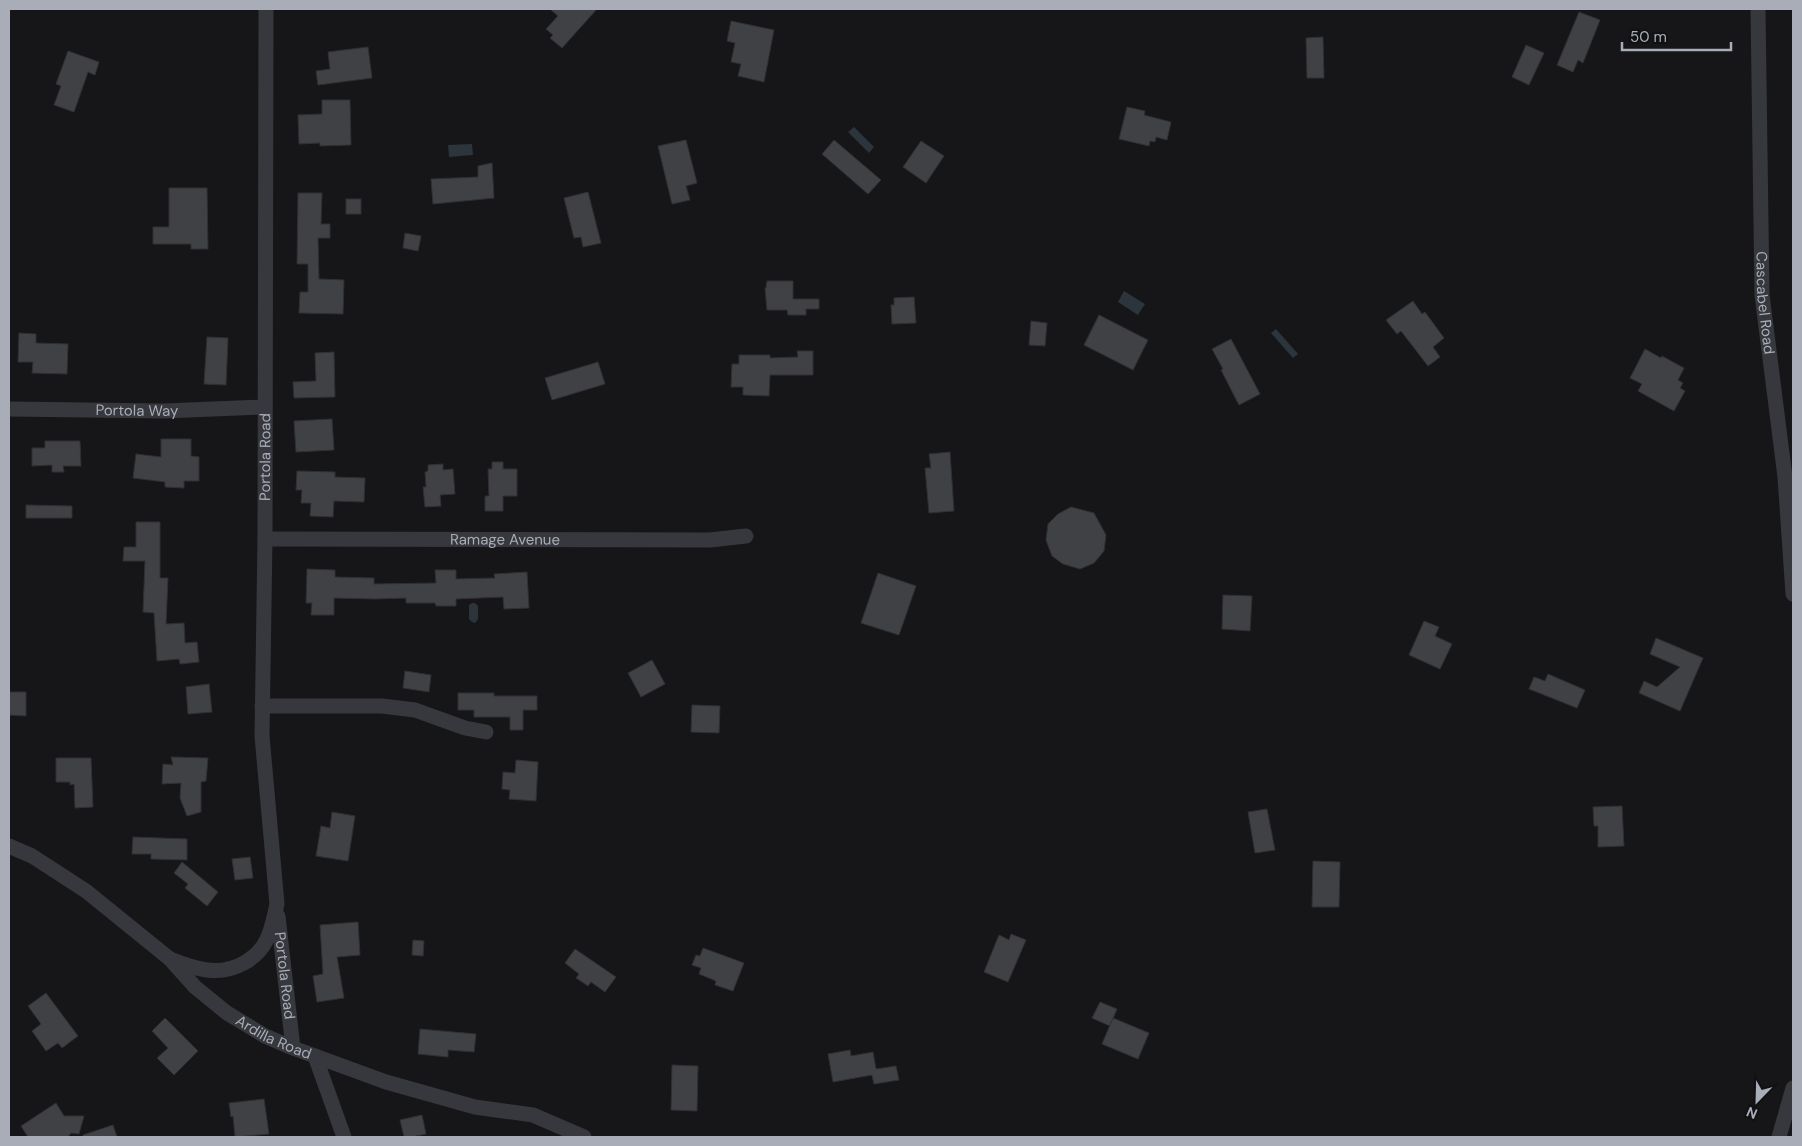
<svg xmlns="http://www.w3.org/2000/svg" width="1802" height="1146" font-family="'DM Sans',sans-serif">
  <rect width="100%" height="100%" fill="#161618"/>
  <!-- water -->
  <g fill="#2c353c">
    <polygon points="854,127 874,147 869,153 848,132"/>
    <polygon points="472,144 473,155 449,157 448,145"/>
    <polygon points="1124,291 1145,304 1138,315 1118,302"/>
    <polygon points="1276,329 1298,354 1293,358 1271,333"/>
    <polygon points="472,603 475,603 478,606 478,619 475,623 472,622 469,619 469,605"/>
  </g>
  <!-- building -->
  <g fill="#404145" stroke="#303034">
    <polygon points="550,9 597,9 562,48 550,38 553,35 546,29 558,16"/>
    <polygon points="1579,12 1600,20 1583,63 1578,60 1573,72 1557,65"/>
    <polygon points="731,21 774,30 764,82 738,76 741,64 731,62 735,43 727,41"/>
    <polygon points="1323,37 1324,78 1307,78 1306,38"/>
    <polygon points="1526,45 1544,53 1529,85 1512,77"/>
    <polygon points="368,47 372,78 318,85 316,71 330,69 328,52"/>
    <polygon points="68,51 99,62 95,75 88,72 74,112 54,105 61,86 56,84"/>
    <polygon points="322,100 350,100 351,145 320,146 320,143 299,144 298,115 322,114"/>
    <polygon points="1127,107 1145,111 1144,115 1171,122 1167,140 1156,137 1155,142 1150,141 1149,146 1119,139"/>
    <polygon points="686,140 697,183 686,186 690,200 672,204 658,146"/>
    <polygon points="834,140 881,180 868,194 822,154"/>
    <polygon points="921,141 944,156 926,183 903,167"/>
    <polygon points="492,163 494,198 433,204 431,179 478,177 478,166"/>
    <polygon points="169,188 207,188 208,249 191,249 191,244 153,244 153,227 169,227"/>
    <polygon points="588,192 601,243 583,247 581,237 574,238 564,198"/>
    <polygon points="298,193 322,193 321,224 330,224 330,238 318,238 319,279 344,280 343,314 299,313 300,292 308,292 308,264 297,264"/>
    <rect x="346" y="199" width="15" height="15"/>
    <polygon points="405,233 421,236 418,251 403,248"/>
    <polygon points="767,281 793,281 793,299 819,299 819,309 806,309 806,315 788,315 787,310 767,310 765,288 766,288"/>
    <polygon points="914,297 916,323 892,324 891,305 894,305 894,298"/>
    <polygon points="1413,301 1422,314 1425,312 1444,338 1433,347 1440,357 1428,366 1401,331 1397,334 1386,320"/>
    <polygon points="1099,315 1148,340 1133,370 1084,345"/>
    <polygon points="1031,321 1047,323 1045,346 1029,345"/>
    <polygon points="19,333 36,334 36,343 68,344 67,374 32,373 33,362 18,362"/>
    <polygon points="207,337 228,338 226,385 204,384"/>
    <polygon points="1231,339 1260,394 1239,405 1221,370 1223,369 1212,349"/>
    <polygon points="1645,349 1661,358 1662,356 1684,368 1678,380 1683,383 1680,388 1685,391 1674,411 1638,391 1642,384 1630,378"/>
    <polygon points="797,351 813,351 813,375 770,375 769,396 743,395 743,387 731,387 732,364 739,364 739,355 770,355 770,358 798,357"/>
    <polygon points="334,352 335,397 294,398 293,382 316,381 315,353"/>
    <polygon points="598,362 605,384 552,400 545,378"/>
    <polygon points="332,419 334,450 296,452 294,421"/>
    <polygon points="161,439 191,439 191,456 199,457 199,481 184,481 184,488 165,487 165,482 133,478 136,454 161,457"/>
    <polygon points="45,441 80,441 81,466 63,466 64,472 52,472 52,465 32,466 32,448 45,448"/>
    <polygon points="950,452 954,511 929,513 925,468 931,468 929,454"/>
    <polygon points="492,462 503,462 503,469 517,469 517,496 503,496 503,511 485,511 485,496 489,496 488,469 492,469"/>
    <polygon points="443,464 443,470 453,469 455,494 440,495 441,506 425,507 423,487 426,487 425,472 428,471 428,465"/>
    <polygon points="297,471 335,472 335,477 365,478 364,502 334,501 333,517 310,516 311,503 301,503 302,490 296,490"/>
    <polygon points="26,505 72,506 72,518 26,518"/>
    <polygon points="1071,507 1094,513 1106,535 1104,551 1094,563 1080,569 1063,564 1052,556 1046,540 1048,524 1058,514"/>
    <polygon points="136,522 160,522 160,578 168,578 166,624 184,623 185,643 197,642 199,662 180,664 179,659 157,661 154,613 143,612 145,561 123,561 124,547 136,547"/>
    <polygon points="307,569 335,570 335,577 374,578 374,584 436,583 435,570 456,570 456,579 495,578 494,574 527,572 529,608 504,609 503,597 456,599 456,606 436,606 435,603 406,603 406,598 374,599 334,598 334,615 311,615 312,603 306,603"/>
    <polygon points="878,573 916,586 899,635 861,623"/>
    <polygon points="1223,595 1252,596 1250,631 1222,629"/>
    <polygon points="1424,621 1439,627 1435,636 1452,644 1440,669 1409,655"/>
    <polygon points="1656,638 1703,658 1680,711 1639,693 1644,681 1657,687 1680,667 1650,654"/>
    <polygon points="652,660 665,684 641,697 628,673"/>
    <polygon points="405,671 431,675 429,692 403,688"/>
    <polygon points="1548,674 1585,690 1577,708 1529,689 1534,677 1545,681"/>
    <polygon points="209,684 212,712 188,714 186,687"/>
    <polygon points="9,692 26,692 26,716 9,715"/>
    <polygon points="458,693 494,693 494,696 537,696 537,710 523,710 523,730 510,730 510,717 474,717 474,710 458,710"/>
    <polygon points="692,705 720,706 719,733 691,732"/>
    <polygon points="171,757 208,758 206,781 201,782 201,812 187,816 180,798 181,783 162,784 163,764 173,765"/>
    <polygon points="56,758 91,758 93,807 75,808 74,784 70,785 70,782 56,782"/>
    <polygon points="516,760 538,762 536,801 509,799 510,790 502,789 503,772 515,773"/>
    <polygon points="1622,806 1624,846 1598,847 1598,826 1594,826 1593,807"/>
    <polygon points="1267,809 1275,850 1255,853 1248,812"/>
    <polygon points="332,812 355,816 348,861 316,856 321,826 330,828"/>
    <polygon points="133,837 187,839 187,860 151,859 151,854 132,854"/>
    <polygon points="250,857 253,878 235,880 232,859"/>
    <polygon points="1313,861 1340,862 1339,907 1312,907"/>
    <polygon points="182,862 218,892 207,906 185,888 188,884 174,873"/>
    <polygon points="358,922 360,955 337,957 344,998 317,1002 313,976 323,974 320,925"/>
    <polygon points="1011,934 1026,940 1008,982 984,972 999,935 1009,940"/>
    <polygon points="413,940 424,941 423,956 412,955"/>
    <polygon points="703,948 744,963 733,991 715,985 716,981 699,974 701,968 692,965 696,955 700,956"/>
    <polygon points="575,949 616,977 605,992 591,982 588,986 576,978 579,974 565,963"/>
    <polygon points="46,993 78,1036 62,1048 58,1043 46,1051 32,1031 41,1024 28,1006"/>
    <polygon points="1100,1002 1117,1009 1110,1026 1092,1018"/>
    <polygon points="165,1018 198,1051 174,1075 157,1058 168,1048 152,1031"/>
    <polygon points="1113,1018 1149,1033 1138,1059 1102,1044"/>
    <polygon points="420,1029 476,1034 474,1052 448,1050 448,1057 418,1054"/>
    <polygon points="850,1050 851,1056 873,1052 876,1069 896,1066 899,1080 874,1084 872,1075 833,1082 828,1054"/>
    <polygon points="672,1065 698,1066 697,1111 671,1110"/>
    <polygon points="264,1099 269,1134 235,1137 233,1116 231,1117 229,1103"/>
    <polygon points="56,1103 64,1116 84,1116 79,1134 71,1133 68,1137 28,1137 21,1126"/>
    <polygon points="422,1115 426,1134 416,1136 417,1137 404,1137 400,1120"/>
    <polygon points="113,1125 117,1137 83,1137 83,1135"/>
  </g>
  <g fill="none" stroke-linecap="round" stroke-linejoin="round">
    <!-- minor -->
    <g stroke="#37383d" stroke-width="15">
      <path id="s1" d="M 1758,9 L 1762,295 L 1785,477 L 1793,594"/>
      <path id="s2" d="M 9,409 L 164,411 L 264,407"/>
      <path id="s3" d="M 265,539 L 710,540 L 746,536"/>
      <polyline points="262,706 382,706 415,710 465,728 486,732"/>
      <path id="s4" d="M 9,846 L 32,856 L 86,891 L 170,959 L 195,987 L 227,1013 L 265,1036 L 293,1048 L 386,1082 L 475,1107 L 533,1115 L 584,1137"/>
      <path id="s5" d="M 278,916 L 293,1048"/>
      <path id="s6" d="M 170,959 C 195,969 219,977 244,963 C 253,958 261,951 266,941 C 272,930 274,917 277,904 L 262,736 L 265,539 L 266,9"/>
      <polyline points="315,1056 344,1137"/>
      <polyline points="1779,1137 1793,1088"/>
    </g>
  </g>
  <g text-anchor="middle" stroke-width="5" stroke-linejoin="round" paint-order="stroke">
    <!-- street labels -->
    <g font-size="15" fill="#a8adb8" stroke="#111113">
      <text dy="5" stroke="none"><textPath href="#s1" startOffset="294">Cascabel Road</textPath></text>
      <text dy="5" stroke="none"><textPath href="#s2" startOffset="128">Portola Way</textPath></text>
      <text dy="5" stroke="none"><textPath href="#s6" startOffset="595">Portola Road</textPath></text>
      <text dy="5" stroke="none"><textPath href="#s3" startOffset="240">Ramage Avenue</textPath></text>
      <text dy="5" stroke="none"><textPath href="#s5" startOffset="60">Portola Road</textPath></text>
      <text dy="5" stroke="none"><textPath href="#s4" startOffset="329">Ardilla Road</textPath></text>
    </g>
  </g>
  <!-- border -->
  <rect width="1802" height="1146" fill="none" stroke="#a8adb8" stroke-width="20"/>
  <!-- north arrow -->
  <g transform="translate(1757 1101) rotate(203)" stroke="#111113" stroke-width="4" paint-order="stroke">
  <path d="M0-4L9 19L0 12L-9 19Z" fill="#a8adb8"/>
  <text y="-8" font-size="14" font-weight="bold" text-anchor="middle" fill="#a8adb8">N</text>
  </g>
  <!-- scale -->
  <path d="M1622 42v8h109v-8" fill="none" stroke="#a8adb8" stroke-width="2.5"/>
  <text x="1630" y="42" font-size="15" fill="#a8adb8" stroke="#111113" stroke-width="4" paint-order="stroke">50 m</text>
</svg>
